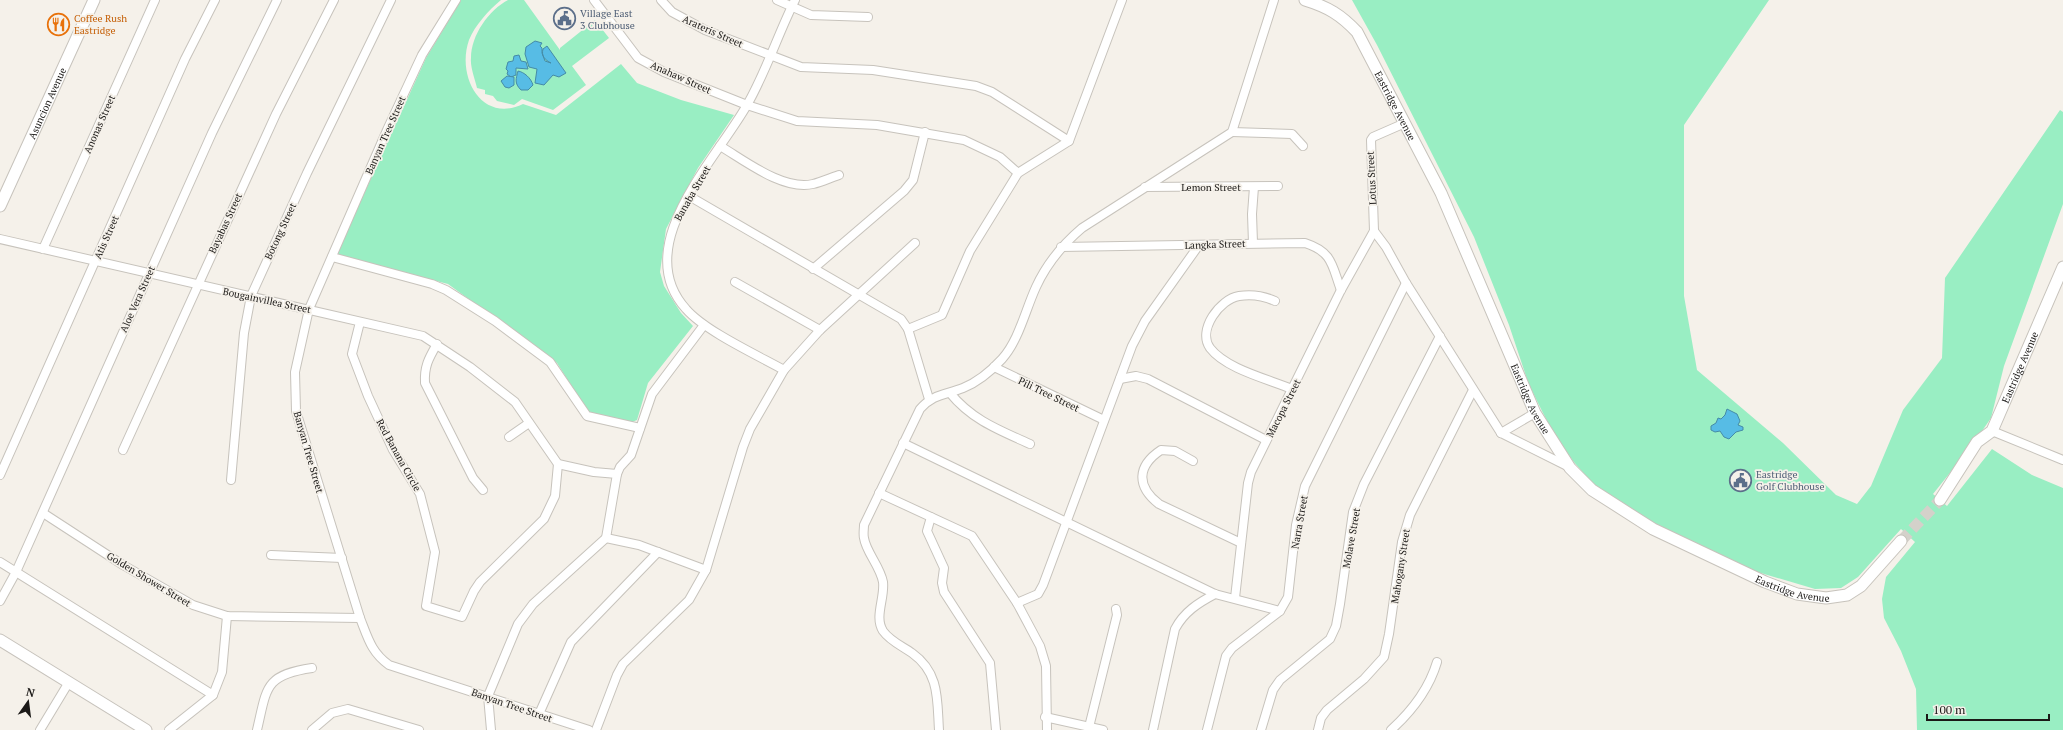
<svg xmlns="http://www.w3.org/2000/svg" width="2063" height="730" font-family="'PT Serif',serif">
  <rect width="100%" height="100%" fill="#f5f1ea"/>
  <!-- green -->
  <g fill="#99eec3">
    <path d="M 461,0 L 501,0 C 489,10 475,25 469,40 C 456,77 482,124 523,104 L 556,115 L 621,64 L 637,83 L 681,100 L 734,115 L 698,168 L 666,229 L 660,272 L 664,286 L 681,313 L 693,326 L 648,383 L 637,420 L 632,422 L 589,414 L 557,363 L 448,284 L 336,255 L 426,58 Z"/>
    <path d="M 508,0 L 524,0 L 560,50 L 560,48 L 595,20 L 609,38 L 572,66 L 586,85 L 553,110 L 522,99 L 514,105 L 497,101 L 493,96 L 485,94 L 485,90 L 477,88 C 475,79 470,67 471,58 C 471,35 489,10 508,0 Z"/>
    <polygon points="1352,0 1769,0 1684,125 1684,296 1697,370 1783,443 1836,495 1857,504 1871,486 1903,410 1942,358 1945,278 2060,110 2063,112 2063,204 2004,366 1991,418 1973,444 1933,494 1947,506 1992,449 2032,475 2063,488 2063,730 1917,730 1916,689 1901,651 1884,618 1882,599 1886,577 1915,542 1901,529 1858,577 1841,588 1815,589 1754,571 1648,520 1593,484 1573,461 1552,431 1529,385 1509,325 1474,237 1377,45"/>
  </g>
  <!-- water -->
  <g fill="#57bce5" stroke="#458ba7">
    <path d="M 535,41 L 542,43 L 540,46 L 542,48 L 542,53 L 545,61 L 551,63 C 545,60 541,56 543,49 L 547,46 L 566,73 L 559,77 L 553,75 L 544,85 L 535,83 L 537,69 L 529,67 L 525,54 L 526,47 Z"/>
    <polygon points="519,55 521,61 526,62 528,69 516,68 516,75 511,77 507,74 508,71 506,69 508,62 513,61 514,56"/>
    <path d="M 518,71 C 524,72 531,78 533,85 L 528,90 L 521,90 C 514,83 516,79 518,71 Z"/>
    <polygon points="507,76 514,77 514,85 509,88 505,87 501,81"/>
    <polygon points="1727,409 1737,414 1740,421 1738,425 1743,427 1743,430 1736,432 1729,439 1724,437 1720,431 1715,432 1711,430 1711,426 1716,423 1718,418 1721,419 1725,415"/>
  </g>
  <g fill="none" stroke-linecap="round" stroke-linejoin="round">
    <!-- secondary-tunnel -->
    <polyline stroke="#d4d1ca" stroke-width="11" stroke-dasharray="11 5.5" stroke-linecap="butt" points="1901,541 1940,500"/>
    <defs>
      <g id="street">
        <path d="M 456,0 L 422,55 L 387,130 L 309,309 L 295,372 L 296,411 L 360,618 C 368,638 371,652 389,665 L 589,730"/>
        <polyline points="594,0 638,58 664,72 747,105 797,121 877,125 964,140 1000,157 1018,173"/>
        <polyline points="661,0 672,12 705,30 801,67 873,70 976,86 992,92 1069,141"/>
        <polyline points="777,0 811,15 868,17"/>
        <polyline points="1232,132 1292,134 1303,146"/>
        <path d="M 720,146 C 744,160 783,191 813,184 C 821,182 830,178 839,175"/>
        <polyline points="1145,187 1278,186"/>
        <polyline points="689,196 901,319 908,329 929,399"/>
        <polyline points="1374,231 1386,247 1406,283 1501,433"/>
        <polyline points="1374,231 1371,140 1373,137 1405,123"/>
        <polyline points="0,239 423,336 470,367 515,402 558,464 594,472 617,474"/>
        <polyline points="1253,243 1252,214 1254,187"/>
        <path d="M 1061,247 L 1305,243 C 1333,252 1332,266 1341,290"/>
        <polyline points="43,249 155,0"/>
        <polyline points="332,257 432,284 446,290 495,321 550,362 587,416 640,428"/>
        <polyline points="813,269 904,191 913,180 925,132"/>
        <polyline points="735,282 820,330"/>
        <path d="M 1275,301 C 1264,296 1251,294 1239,296 C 1220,299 1197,330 1210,348 C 1226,369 1268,379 1292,389"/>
        <polyline points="360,322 352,354 368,396 393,450 420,494 435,552 426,606 462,617 474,591 480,582 544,519 555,496 558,464"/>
        <polyline points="908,329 942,315 970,251 1018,173 1069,141 1122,0"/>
        <path d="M 437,344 C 429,358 424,366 425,383 L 473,478 L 483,490"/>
        <polyline points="994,367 1104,420"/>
        <path d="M 784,370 C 757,355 705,331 686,309 C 629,246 716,160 747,105 C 766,72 778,34 795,0"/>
        <polyline points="1120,379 1136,376 1148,379 1266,440"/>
        <path d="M 950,393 C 972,420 999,430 1030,444"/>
        <polyline points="1992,431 2063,460"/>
        <polyline points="1501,433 1569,467"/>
        <polyline points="1501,433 1535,413"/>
        <polyline points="509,437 529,423"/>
        <polyline points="903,443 1215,594 1280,611"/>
        <polyline points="123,450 276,114 334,0"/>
        <path d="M 1193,461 L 1175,451 L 1161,450 C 1137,466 1136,486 1159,504 L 1241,543"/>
        <polyline points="0,475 185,59 215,0"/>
        <polyline points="231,480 244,333 251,296 307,173 391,0"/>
        <polyline points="879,493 972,536 1017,603 1040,646 1046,666 1047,730"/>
        <polyline points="43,513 123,565 193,605 227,616 360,618"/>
        <polyline points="931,517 927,531 944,568 942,583 944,592 990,663 996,730"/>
        <polyline points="606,538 639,545 706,570"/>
        <polyline points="271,555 342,558"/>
        <polyline points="0,562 213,695"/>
        <polyline points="1235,598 1248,483 1251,472 1341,290 1374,231"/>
        <polyline points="0,601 16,572 212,133 277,0"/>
        <polyline points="1017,603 1038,594 1043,585 1132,346 1145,321 1199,245"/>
        <polyline points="539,714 571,642 658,552"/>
        <polyline points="1045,717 1103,730"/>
        <polyline points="1089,727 1117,615 1116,609"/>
        <polyline points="40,730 69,682"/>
        <polyline points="169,730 213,695 222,672 227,616"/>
        <path d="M 257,730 C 267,688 264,675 312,668"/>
        <polyline points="312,730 332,713 348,709 419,730"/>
        <polyline points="491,730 488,696 518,624 533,604 606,538 617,474 620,467 631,455 652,394 704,325"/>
        <polyline points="596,730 617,675 623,664 689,600 706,570 743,447 750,429 784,370 820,330 915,243"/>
        <path d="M 939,730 C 937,700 940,673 912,653 C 902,646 890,641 883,631 C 874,617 885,598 883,582 C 880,566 866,552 864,538 C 863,534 864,529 864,525 L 920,409 C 933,394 945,395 963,388 C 978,382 991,371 1002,359 C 1019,340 1025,311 1036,287 C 1047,263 1062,245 1082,228 L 1232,132 L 1274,0"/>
        <path d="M 1153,730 L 1175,629 C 1184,612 1198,603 1215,594"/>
        <polyline points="1207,730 1226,656 1232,648 1280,611 1288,597 1296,525 1305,486 1406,283"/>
        <polyline points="1261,730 1273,690 1280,680 1330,639 1336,626 1340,604 1353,512 1364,484 1440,336"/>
        <polyline points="1318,730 1321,718 1327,710 1364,679 1384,657 1389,634 1402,542 1410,515 1473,390"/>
        <path d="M 1391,730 C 1412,711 1429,689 1437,662"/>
      </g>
      <g id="secondary">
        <path id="s1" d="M 1305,0 C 1328,7 1341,15 1357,32 L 1441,193 L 1535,413 L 1570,468 L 1592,490 L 1653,529 L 1765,582 L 1797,594 L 1826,598 L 1847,595 L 1861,586 L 1901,541"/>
        <path id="s2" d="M 0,206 L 94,0"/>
        <path id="s3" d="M 1940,500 L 1977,442 L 1992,431 L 2063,267"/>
        <polyline points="0,640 146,730"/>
      </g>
    </defs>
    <!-- street casing -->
    <use href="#street" stroke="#c7c3bc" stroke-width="10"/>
    <!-- secondary casing -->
    <use href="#secondary" stroke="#c7c3bc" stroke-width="13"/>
    <!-- street -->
    <use href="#street" stroke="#fff" stroke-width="8"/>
    <!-- secondary -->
    <use href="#secondary" stroke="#fff" stroke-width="11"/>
  </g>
  <!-- icons -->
  <defs>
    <symbol id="civic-ring" viewBox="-11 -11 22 22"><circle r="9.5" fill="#f5f1ea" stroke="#5c6f8a" stroke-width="1.5"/><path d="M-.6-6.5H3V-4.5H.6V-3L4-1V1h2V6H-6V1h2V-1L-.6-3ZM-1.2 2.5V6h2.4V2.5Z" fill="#5c6f8a"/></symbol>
    <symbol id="restaurant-ring" viewBox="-11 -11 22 22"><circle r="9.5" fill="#f5f1ea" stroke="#e8710a" stroke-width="1.5"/><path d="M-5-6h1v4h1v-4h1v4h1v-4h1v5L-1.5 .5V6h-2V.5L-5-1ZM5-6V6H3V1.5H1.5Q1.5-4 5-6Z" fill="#e8710a"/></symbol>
  </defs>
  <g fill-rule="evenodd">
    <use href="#civic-ring" x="552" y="6" width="25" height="25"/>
    <use href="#restaurant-ring" x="46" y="12" width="25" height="25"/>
    <use href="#civic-ring" x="1728" y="468" width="25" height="25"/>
  </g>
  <g text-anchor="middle" stroke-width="3.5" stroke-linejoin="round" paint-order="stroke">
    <!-- service labels -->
    <g font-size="10" fill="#4e5e75" stroke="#f5f1ea" text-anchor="start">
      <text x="580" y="17">Village East<tspan x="580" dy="12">3 Clubhouse</tspan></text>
      <text x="1756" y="478">Eastridge<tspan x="1756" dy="12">Golf Clubhouse</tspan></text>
    </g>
    <!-- food labels -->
    <g font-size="10" fill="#c56008" stroke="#f5f1ea" text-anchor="start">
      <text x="74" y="22">Coffee Rush<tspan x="74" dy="12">Eastridge</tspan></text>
    </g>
    <!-- street labels -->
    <g font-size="10" fill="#1b1917" stroke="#f5f1ea">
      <text transform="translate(713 31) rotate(24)" y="4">Arateris Street</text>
      <text transform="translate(681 77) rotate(24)" y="4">Anahaw Street</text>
      <text dy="4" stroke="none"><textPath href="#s2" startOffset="113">Asuncion Avenue</textPath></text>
      <text dy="4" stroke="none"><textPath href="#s1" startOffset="145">Eastridge Avenue</textPath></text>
      <text transform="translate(99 124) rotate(-66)" y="4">Anonas Street</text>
      <text transform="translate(385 135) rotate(-66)" y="4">Banyan Tree Street</text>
      <text transform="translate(1371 178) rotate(-93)" y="4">Lotus Street</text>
      <text x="1211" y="191">Lemon Street</text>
      <text transform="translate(692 193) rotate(-60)" y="4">Banaba Street</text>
      <text transform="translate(225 223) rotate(-65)" y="4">Bayabas Street</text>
      <text transform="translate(280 231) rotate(-65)" y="4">Botong Street</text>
      <text transform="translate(106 237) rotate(-66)" y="4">Atis Street</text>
      <text transform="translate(1215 244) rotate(-2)" y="4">Langka Street</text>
      <text transform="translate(137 299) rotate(-66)" y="4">Aloe Vera Street</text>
      <text transform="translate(267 300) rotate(12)" y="4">Bougainvillea Street</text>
      <text dy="4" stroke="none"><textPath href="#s3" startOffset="157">Eastridge Avenue</textPath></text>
      <text transform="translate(1049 394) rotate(26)" y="4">Pili Tree Street</text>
      <text dy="4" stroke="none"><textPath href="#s1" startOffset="468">Eastridge Avenue</textPath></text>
      <text transform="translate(1283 408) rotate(-63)" y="4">Macopa Street</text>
      <text transform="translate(309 452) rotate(74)" y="4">Banyan Tree Street</text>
      <text transform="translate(399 455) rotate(61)" y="4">Red Banana Circle</text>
      <text transform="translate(1299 522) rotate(-80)" y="4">Narra Street</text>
      <text transform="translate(1351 538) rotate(-80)" y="4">Molave Street</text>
      <text transform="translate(1400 566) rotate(-81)" y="4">Mahogany Street</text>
      <text transform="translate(149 579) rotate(31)" y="4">Golden Shower Street</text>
      <text dy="4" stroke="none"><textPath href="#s1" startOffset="804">Eastridge Avenue</textPath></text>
      <text transform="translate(512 705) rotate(19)" y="4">Banyan Tree Street</text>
    </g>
  </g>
  <!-- north arrow -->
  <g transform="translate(28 702) rotate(14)" stroke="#f5f1ea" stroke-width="3" paint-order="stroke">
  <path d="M0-3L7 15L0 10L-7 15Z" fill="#1b1917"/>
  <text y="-6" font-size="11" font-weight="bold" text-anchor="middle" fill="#1b1917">N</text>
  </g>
  <!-- scale -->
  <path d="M1927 714v6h122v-6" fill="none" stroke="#1b1917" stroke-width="2"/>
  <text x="1933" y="714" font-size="12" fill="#1b1917" stroke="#f5f1ea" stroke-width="3" paint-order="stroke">100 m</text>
</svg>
